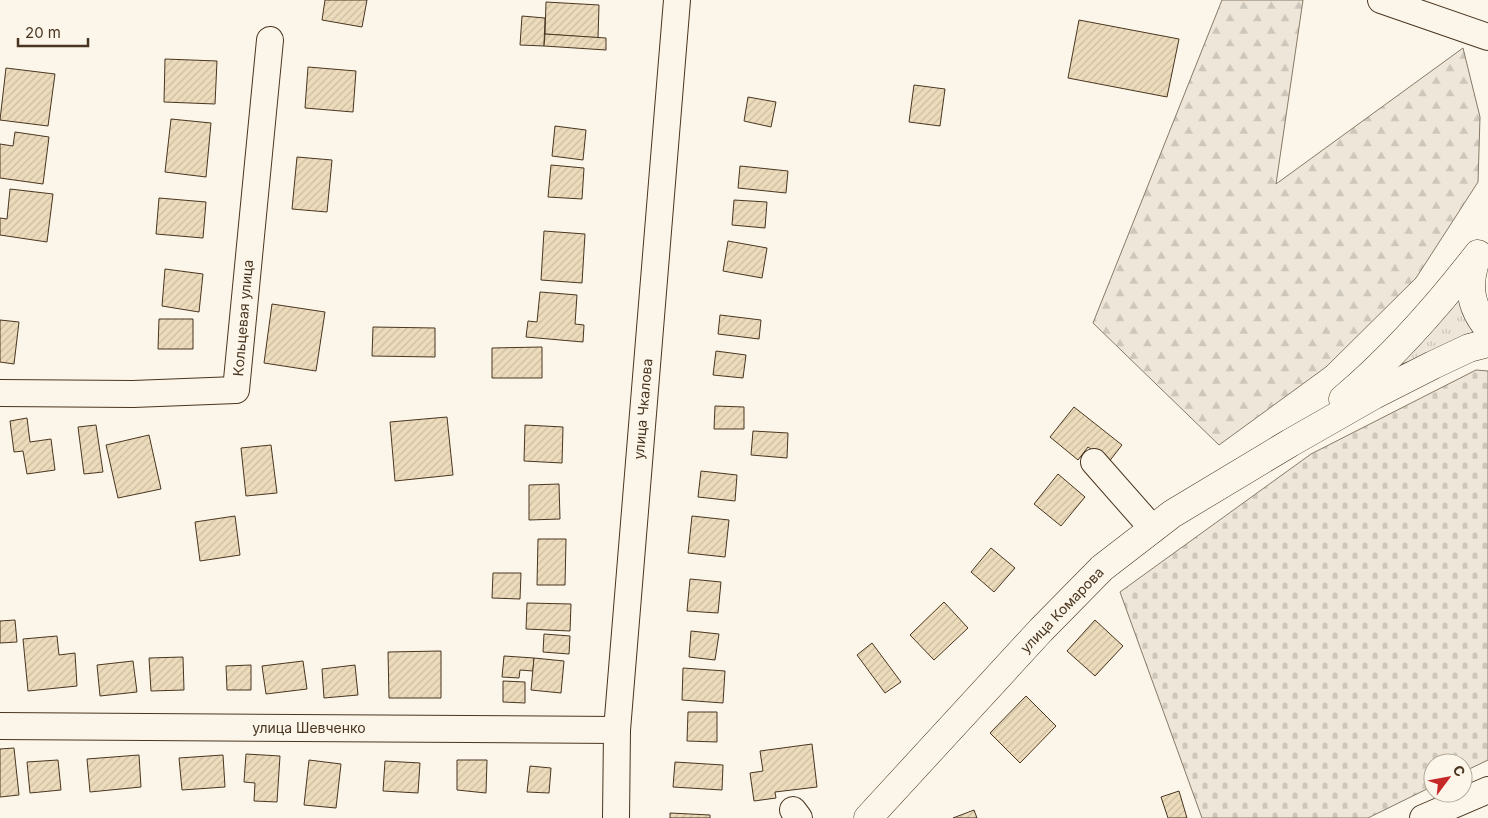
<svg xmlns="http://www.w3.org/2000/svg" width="1488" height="818" font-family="Inter,sans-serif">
  <defs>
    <pattern id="grass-tufts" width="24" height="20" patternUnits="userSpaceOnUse" patternTransform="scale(1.25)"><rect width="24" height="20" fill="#ede6d9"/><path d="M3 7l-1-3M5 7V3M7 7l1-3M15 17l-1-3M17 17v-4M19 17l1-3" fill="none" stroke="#cdc6ba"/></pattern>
    <pattern id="forest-firs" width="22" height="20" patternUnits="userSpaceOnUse" patternTransform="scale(1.25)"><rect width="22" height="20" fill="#ede6d9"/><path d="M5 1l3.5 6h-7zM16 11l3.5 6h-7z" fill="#cdc6ba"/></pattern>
    <pattern id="cemetery-stones" width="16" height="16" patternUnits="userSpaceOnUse" patternTransform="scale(1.25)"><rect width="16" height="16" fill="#ede6d9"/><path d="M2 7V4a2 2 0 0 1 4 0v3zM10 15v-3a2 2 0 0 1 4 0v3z" fill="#cdc6ba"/></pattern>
    <pattern id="building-hatch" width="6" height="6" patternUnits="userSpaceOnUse" patternTransform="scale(1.25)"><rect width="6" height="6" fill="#ecdcbc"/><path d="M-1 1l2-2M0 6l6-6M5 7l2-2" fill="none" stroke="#ccbda1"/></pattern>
  </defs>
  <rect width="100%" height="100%" fill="#fbf6e9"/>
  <!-- grass -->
  <polygon fill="url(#grass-tufts)" stroke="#887966" points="1463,288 1480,337 1399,365"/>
  <!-- forest -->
  <polygon fill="url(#forest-firs)" stroke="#887966" points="1222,0 1303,0 1276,184 1463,48 1480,117 1478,182 1416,278 1326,367 1219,445 1093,323"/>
  <!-- cemetery -->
  <polygon fill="url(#cemetery-stones)" stroke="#887966" points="1476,370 1488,371 1488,760 1463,772 1463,763 1433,763 1433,786 1368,818 1202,818 1120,592 1311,454"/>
  <!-- building -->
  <g fill="url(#building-hatch)" stroke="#4a3520">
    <polygon points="325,0 367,0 362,27 322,20"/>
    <polygon points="546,2 599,5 598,38 545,34"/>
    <polygon points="522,16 545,18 544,46 520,45"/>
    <polygon points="1079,20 1179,39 1167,97 1068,78"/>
    <polygon points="545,34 606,38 606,50 544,46"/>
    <polygon points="165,59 217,61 215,104 164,102"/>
    <polygon points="308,67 356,71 353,112 305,108"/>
    <polygon points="6,68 55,74 48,126 0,120"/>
    <polygon points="914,85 945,89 940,126 909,122"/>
    <polygon points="748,97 776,102 771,127 744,121"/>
    <polygon points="171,119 211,123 206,177 165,172"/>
    <polygon points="555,126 586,130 583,160 552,156"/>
    <polygon points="15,132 49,137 43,184 0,178 0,144 13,146"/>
    <polygon points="297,157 332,160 327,212 292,209"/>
    <polygon points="551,165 584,168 582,199 548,197"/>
    <polygon points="740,166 788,171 786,193 738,188"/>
    <polygon points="10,189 53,194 47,242 0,235 0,218 7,219"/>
    <polygon points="159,198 206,202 203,238 156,234"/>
    <polygon points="734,200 767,202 765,228 732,225"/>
    <polygon points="544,231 585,234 582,283 541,280"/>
    <polygon points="728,241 767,248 762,278 723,271"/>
    <polygon points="165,269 203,274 199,312 162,306"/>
    <polygon points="540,292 577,295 575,324 584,325 583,342 526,337 528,321 537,322"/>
    <polygon points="272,304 325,312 316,371 264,363"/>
    <polygon points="720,315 761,320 759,339 718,334"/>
    <polygon points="159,319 193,319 193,349 158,349"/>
    <polygon points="0,320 19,322 14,364 0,362"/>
    <polygon points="373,327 435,328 435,357 372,356"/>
    <polygon points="542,347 542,378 492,378 492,348"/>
    <polygon points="716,351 746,355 743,378 713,375"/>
    <polygon points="715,406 744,407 744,429 714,429"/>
    <polygon points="1074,407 1122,445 1108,463 1088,447 1078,460 1050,437"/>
    <polygon points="447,417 453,475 395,481 390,422"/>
    <polygon points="27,418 30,442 51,439 55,470 27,474 23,451 14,452 10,421"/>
    <polygon points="96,425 103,472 84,474 78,427"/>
    <polygon points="525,425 563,427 562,463 524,461"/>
    <polygon points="753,431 788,433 787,458 751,455"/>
    <polygon points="149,435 161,489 118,498 106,445"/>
    <polygon points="271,445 277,493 246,496 241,448"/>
    <polygon points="701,471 737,475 735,501 698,497"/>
    <polygon points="1058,474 1085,497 1061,526 1034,504"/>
    <polygon points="559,484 560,519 529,520 529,485"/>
    <polygon points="235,516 240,555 200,561 195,522"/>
    <polygon points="692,516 729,520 725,557 688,553"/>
    <polygon points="538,539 566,539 565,585 537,585"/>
    <polygon points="991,548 1015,568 994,592 971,572"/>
    <polygon points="493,573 521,573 520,599 492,598"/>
    <polygon points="690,579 721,582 718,613 687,611"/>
    <polygon points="944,602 968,628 934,660 910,635"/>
    <polygon points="527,603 571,604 570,631 526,629"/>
    <polygon points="15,620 17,642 0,643 0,621"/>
    <polygon points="1095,620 1123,646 1095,676 1067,651"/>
    <polygon points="691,631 719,634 715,660 689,657"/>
    <polygon points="544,634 570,636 569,654 543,652"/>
    <polygon points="57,636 59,655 75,653 77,686 28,691 23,639"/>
    <polygon points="872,643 901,682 885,693 857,655"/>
    <polygon points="441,651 441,698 389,698 388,652"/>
    <polygon points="504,656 534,658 533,671 520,670 519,678 502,677"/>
    <polygon points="183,657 184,690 151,691 149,658"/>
    <polygon points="534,658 564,661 561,693 531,690"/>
    <polygon points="133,661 137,692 100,696 97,665"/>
    <polygon points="303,661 307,689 266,694 262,666"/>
    <polygon points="251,665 251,690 227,690 226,666"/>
    <polygon points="355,665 358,695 324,698 322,669"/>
    <polygon points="683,668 725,671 723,703 682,700"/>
    <polygon points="503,681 525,682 525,703 503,702"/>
    <polygon points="1026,696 1056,726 1020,763 990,733"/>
    <polygon points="688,712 717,712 717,742 687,741"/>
    <polygon points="812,744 817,787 775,792 776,798 754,801 750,773 763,771 760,751"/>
    <polygon points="14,748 19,795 0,797 0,749"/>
    <polygon points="246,754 280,756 277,802 254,801 255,783 244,782"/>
    <polygon points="139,755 141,787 90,792 87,759"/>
    <polygon points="223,755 225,787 182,790 179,758"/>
    <polygon points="58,760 61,790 30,793 27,762"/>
    <polygon points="309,760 341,764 336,808 304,805"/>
    <polygon points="457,760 487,760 486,793 457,790"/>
    <polygon points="385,761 420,763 418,793 383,791"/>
    <polygon points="675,762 723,765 722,790 673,787"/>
    <polygon points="530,766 551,768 549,793 527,792"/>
    <polygon points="1179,791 1187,818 1168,818 1161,797"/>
    <polygon points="974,810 977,818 953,818"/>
    <polygon points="670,813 710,815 710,818 670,818"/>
  </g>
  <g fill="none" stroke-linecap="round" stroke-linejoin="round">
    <defs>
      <g id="minor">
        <polyline points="1381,0 1488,37"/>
        <polyline points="0,393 133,394 236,390 270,40"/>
        <polyline points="1094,462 1153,529"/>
        <polyline points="0,726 617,730"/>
        <polyline points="793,810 799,818"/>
        <polyline points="616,818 617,730 677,0"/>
        <polyline points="1423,818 1488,790"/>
      </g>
      <g id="major">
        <path d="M 1476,259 C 1467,285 1470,307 1488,328"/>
        <path d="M 1343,399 C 1393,357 1437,307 1478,254"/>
        <polyline points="868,818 1041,630 1102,568 1172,514 1290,443 1374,395 1433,365 1469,348 1488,343"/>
      </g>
    </defs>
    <!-- minor casing -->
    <use href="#minor" stroke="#4a3520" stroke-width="28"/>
    <!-- major casing -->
    <use href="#major" stroke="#4a3520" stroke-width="29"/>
    <!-- minor -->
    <use href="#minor" stroke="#fbf6e9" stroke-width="26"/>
    <!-- major -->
    <use href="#major" stroke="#fbf6e9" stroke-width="28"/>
  </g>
  <g text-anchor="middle" stroke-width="4" stroke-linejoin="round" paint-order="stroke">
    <!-- street labels -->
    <g font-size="14" fill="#4a3520" stroke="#fbf6e9">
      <text transform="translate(243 318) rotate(-85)" y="5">Кольцевая улица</text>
      <text transform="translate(643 409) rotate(-85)" y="5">улица Чкалова</text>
      <text transform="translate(1062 610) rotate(-46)" y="5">улица Комарова</text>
      <text x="309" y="733">улица Шевченко</text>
    </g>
  </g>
  <!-- north arrow -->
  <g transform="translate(1448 778) rotate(58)"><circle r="24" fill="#fbf6e9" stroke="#b4a999"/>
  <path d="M0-4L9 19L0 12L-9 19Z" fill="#c62828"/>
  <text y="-8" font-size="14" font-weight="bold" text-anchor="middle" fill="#4a3520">С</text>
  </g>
  <!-- scale -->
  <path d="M18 38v8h70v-8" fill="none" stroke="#4a3520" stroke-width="2.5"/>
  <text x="25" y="38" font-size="15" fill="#4a3520" stroke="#fbf6e9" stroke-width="4" paint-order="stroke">20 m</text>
</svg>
